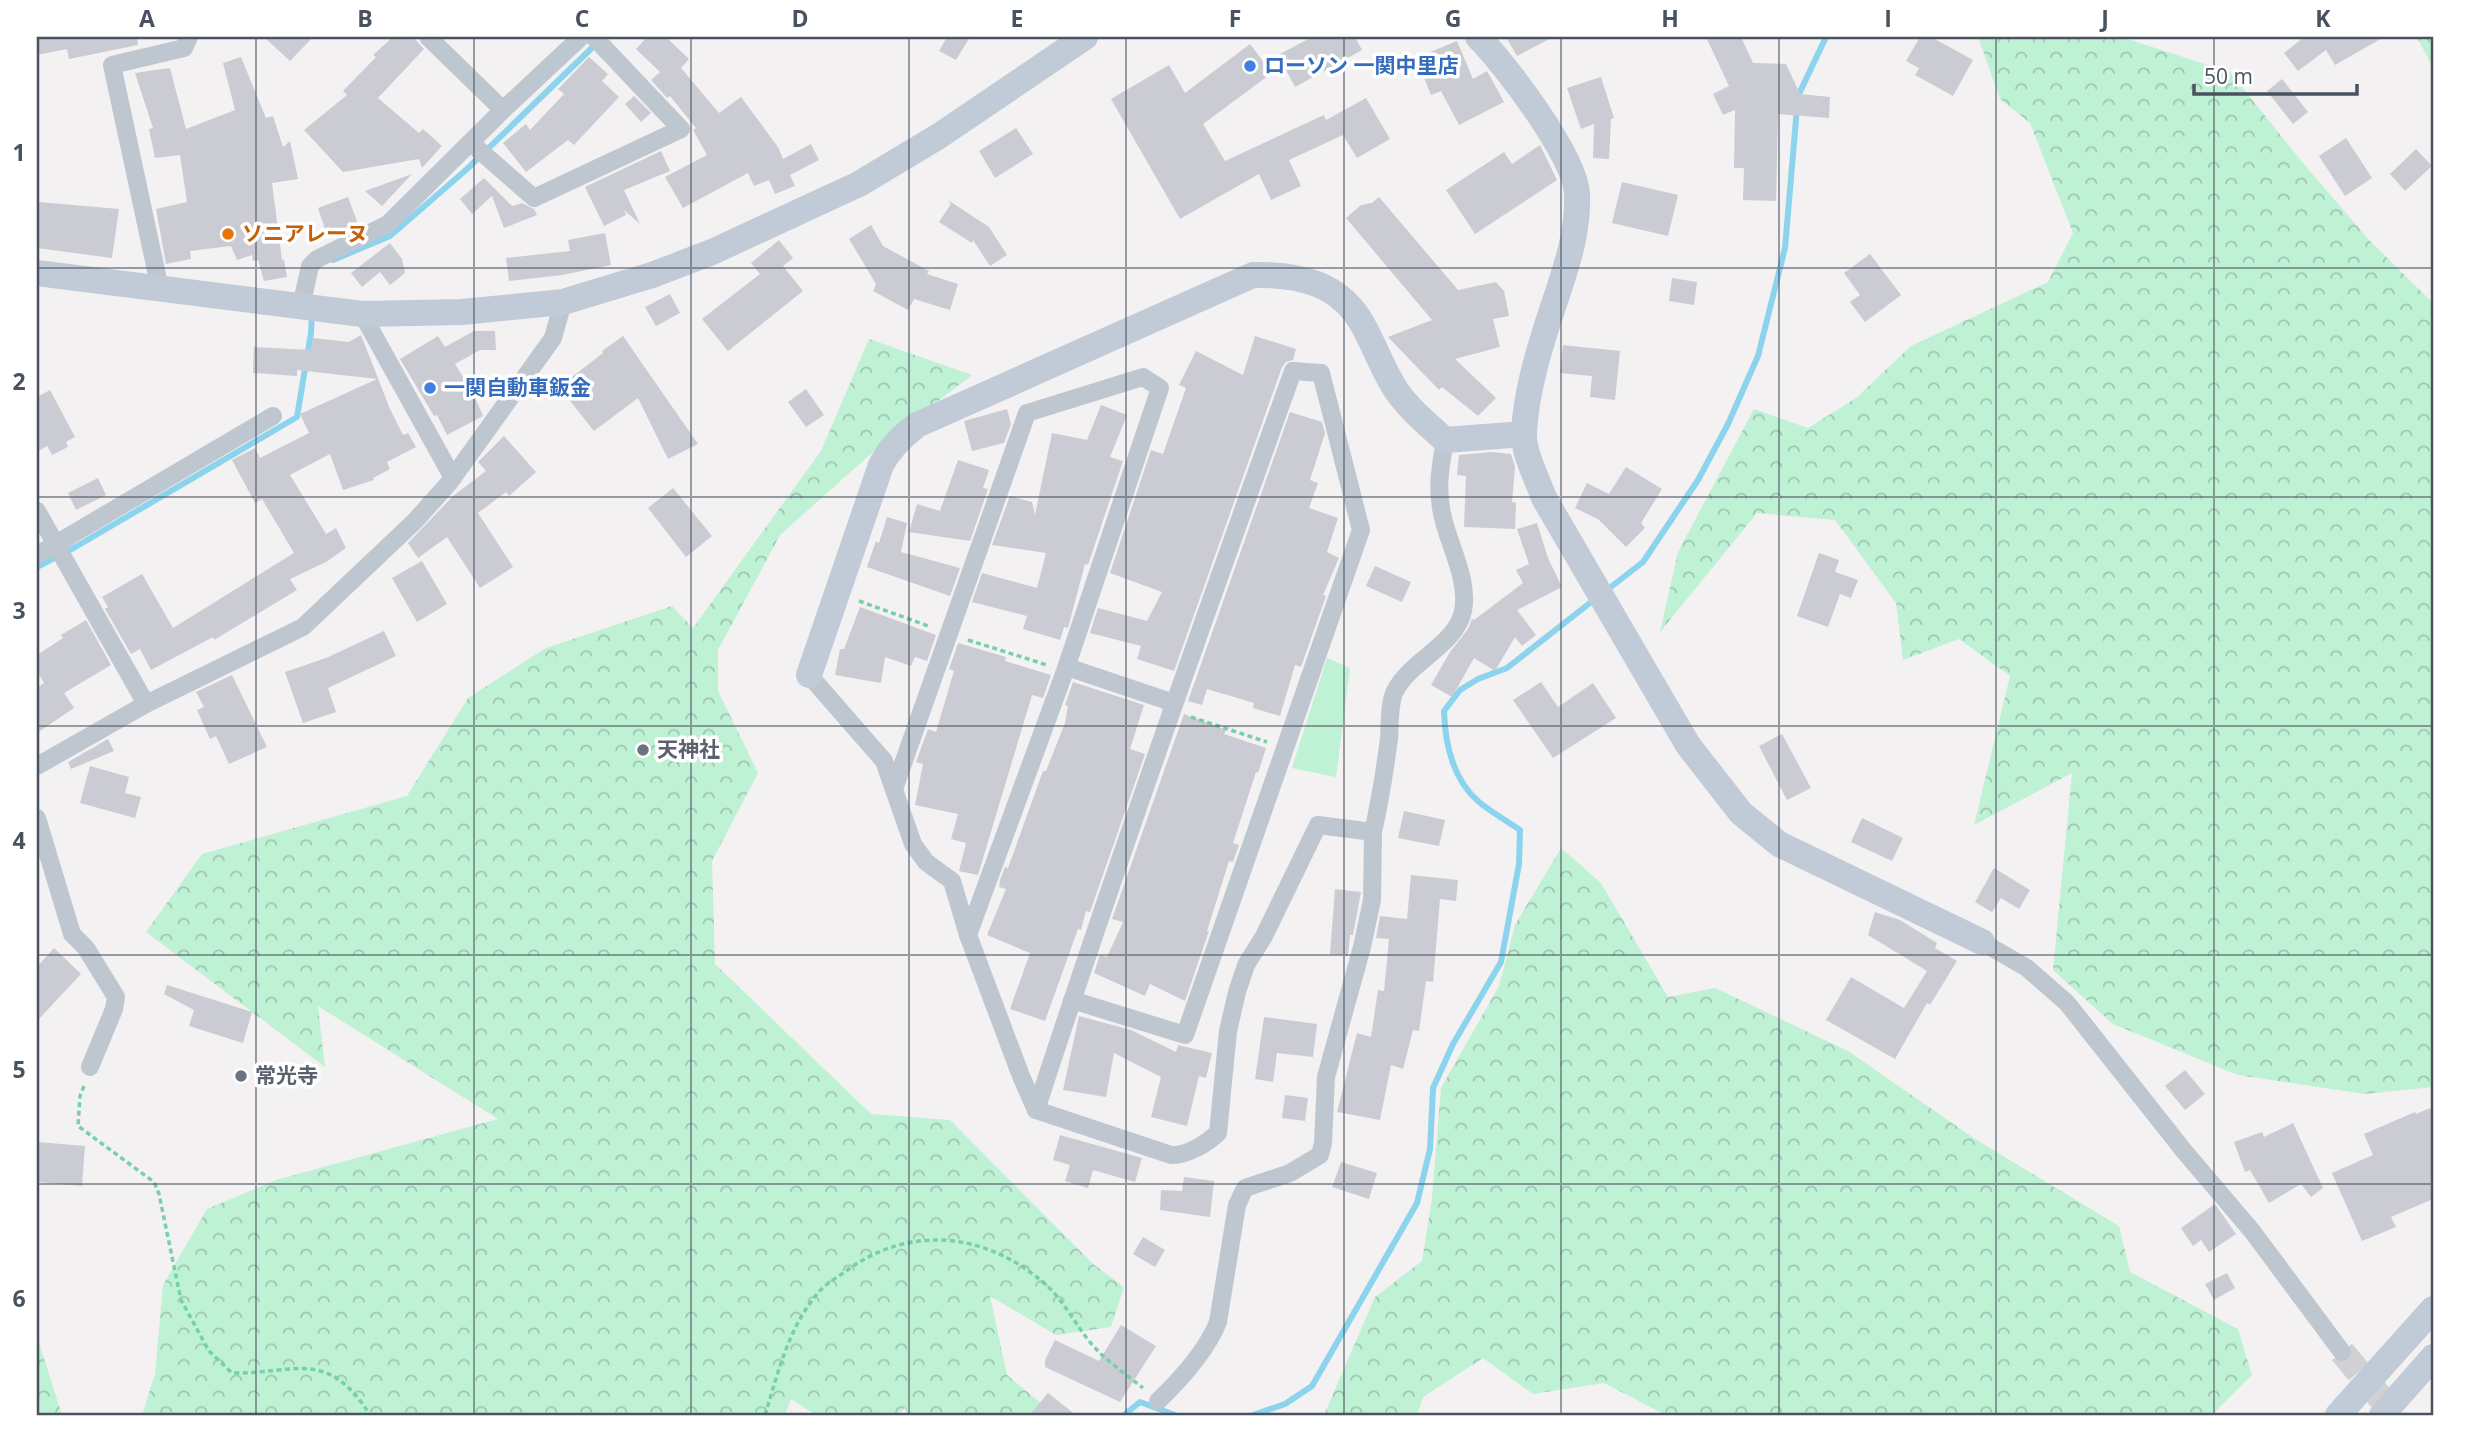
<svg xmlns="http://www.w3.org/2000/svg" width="2470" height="1452" font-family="'Open Sans','Noto Sans JP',sans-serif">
  <defs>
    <pattern id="forest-crowns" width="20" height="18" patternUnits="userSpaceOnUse" patternTransform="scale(1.75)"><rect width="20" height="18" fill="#bff1d5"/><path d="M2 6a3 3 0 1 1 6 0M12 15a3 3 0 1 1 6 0" fill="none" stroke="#9dc6b0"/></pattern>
  </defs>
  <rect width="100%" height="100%" fill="#f3f1f1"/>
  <!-- green -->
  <polygon fill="#bff1d5" points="1327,658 1350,668 1336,777 1292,768"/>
  <!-- forest -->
  <g fill="url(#forest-crowns)">
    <polygon points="1978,37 2121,37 2230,72 2302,162 2370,241 2433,303 2433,1087 2365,1094 2238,1075 2113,1024 2053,970 2072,773 1974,825 2010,676 1959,639 1903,660 1896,603 1835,520 1757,513 1660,632 1678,552 1754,409 1808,428 1856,398 1911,346 2048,282 2073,233 2030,123 2000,99"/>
    <polygon points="2417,37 2433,37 2433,68"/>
    <polygon points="869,339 972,375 883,443 780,535 718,650 718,691 758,773 712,861 715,964 871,1114 950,1120 1093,1264 1124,1287 1111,1327 1056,1335 990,1296 1007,1375 1055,1415 908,1415 905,1408 897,1415 816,1415 791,1399 785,1415 142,1415 155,1374 163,1285 207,1209 276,1180 498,1119 318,1006 325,1067 146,932 202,854 407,796 468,698 546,648 672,606 693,628 821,451"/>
    <polygon points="1561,848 1601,883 1668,997 1715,988 1848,1051 1975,1139 2119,1226 2130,1272 2238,1329 2252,1375 2212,1415 1666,1415 1604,1383 1533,1394 1483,1358 1423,1397 1417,1415 1324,1415 1375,1297 1422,1261 1432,1198 1441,1088 1499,986 1515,925"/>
    <polygon points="37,1336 62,1415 37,1415"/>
  </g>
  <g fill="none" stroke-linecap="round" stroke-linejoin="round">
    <!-- stream -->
    <g stroke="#8cd4ee" stroke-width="6">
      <polyline points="333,260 390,236 467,169 598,42"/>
      <polyline points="37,567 77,546 297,417 311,333 312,314"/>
      <polyline points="1607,590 1643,562 1698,480 1728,424 1758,356 1785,248 1798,96 1826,37"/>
      <polyline points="1124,1415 1140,1402 1175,1415"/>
      <path d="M 1253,1415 L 1285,1404 L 1312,1386 L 1417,1203 L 1430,1149 L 1433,1088 L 1453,1044 L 1501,962 L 1519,864 L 1520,830 C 1507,821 1491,812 1479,802 C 1452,779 1445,743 1444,711 L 1460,690 L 1478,679 L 1507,668 L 1595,599"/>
    </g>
  </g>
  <!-- building -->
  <g fill="#cbccd3">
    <polygon points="37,37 137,37 138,45 69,59 67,49 37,55"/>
    <polygon points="264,37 313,37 290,61"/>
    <polygon points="393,37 413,37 424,49 378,98 419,133 423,129 442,146 422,168 419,159 343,172 304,130 347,95 343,91 376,57 373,55"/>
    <polygon points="647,37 666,37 689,59 681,68 719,113 741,97 778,147 783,159 811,144 819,160 790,175 795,186 775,194 769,180 754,186 748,173 683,208 665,177 707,155 693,130 696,128 670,96 667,98 651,80 660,72 636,49"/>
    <polygon points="947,37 970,37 956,60 939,51"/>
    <polygon points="1312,37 1355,37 1362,50 1295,87 1278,55"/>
    <polygon points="1506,37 1553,37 1517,56"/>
    <polygon points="1706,37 1741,37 1753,63 1786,64 1800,94 1830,97 1829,118 1778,114 1776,201 1743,200 1744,168 1734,168 1735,110 1723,115 1713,94 1729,86"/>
    <polygon points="1920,37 1931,37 1973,60 1953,96 1915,75 1919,68 1906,61"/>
    <polygon points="2304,37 2384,37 2335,65 2326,50 2298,71 2284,53"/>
    <polygon points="1457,41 1473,79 1487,71 1504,102 1459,125 1441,91 1431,95 1416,58"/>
    <polygon points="1250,44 1272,73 1203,124 1225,161 1324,115 1326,120 1366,98 1390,139 1357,158 1343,135 1289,160 1301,186 1271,200 1259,174 1180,219 1111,99 1169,65 1185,93"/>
    <polygon points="241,57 266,118 273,116 283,147 290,141 298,179 272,183 282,260 284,259 287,277 264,281 258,260 253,261 252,255 237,260 231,246 190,251 191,259 166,264 156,209 187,202 180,155 155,158 149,129 153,128 135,73 170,68 186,129 235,110 223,63"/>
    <polygon points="589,57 608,74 602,81 619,97 574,145 568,140 526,172 503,143 526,124 530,130 564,94 558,89"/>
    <polygon points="1601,77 1614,118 1611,119 1609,159 1593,158 1594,124 1581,129 1567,88"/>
    <polygon points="2282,79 2308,112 2293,124 2267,91"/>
    <polygon points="634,96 651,113 641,122 625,104"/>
    <polygon points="1016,128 1033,154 995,178 979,151"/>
    <polygon points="2346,138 2372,178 2345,196 2319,156"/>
    <polygon points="1540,145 1557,180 1475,234 1446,190 1504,152 1512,164"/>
    <polygon points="2416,149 2432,166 2405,191 2390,174"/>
    <polygon points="661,151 670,171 624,190 640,224 624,210 626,215 604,226 585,187"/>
    <polygon points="412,174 382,206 365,191"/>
    <polygon points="484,178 512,206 522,203 534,209 537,215 504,228 492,196 472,214 460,199"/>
    <polygon points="1622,182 1678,195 1668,236 1612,223"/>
    <polygon points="348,197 358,224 327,235 318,208"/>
    <polygon points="1379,197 1458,290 1496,282 1504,291 1509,316 1493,319 1500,347 1455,359 1496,398 1478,416 1442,387 1439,390 1388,337 1432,320 1346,218 1361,205 1372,203"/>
    <polygon points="948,200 989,227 1007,255 990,266 973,240 972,243 939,222 951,204"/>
    <polygon points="39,202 119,209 112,258 37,248"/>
    <polygon points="871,225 883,246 929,271 927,274 958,284 950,310 914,299 908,310 873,291 876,284 849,239"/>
    <polygon points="605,233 611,265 562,275 509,281 506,258 570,251 568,240"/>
    <polygon points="779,240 793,258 783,266 803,291 728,351 702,319 760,274 751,263"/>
    <polygon points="390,243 402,259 405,273 390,285 380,272 362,287 351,273"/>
    <polygon points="1870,254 1901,295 1865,322 1850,302 1860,295 1844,273"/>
    <polygon points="1672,278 1697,282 1694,305 1669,301"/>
    <polygon points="670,294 680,313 656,326 645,307"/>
    <polygon points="474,331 495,331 496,350 480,350 455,364 473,393 483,416 447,435 437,415 434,416 400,359 438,336 445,347"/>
    <polygon points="361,335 390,409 403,435 408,433 416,447 387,462 390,469 373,478 374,480 343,490 330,454 290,475 326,534 336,528 346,548 326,562 290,579 297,590 214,640 213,637 151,670 140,649 131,654 105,609 108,607 102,597 142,574 173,628 294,553 262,499 255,503 232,460 255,448 260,458 309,433 300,414 377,379 297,370 297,376 253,373 254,347 311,350 313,338 349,342"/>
    <polygon points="623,336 641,362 698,444 668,459 638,398 594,431 559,387 603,353 602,351"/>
    <polygon points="1255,336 1296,349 1293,360 1286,362 1282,367 1174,671 1137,659 1141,646 1090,633 1098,608 1147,621 1162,592 1110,573 1151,450 1163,454 1186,388 1179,385 1196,351 1243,375"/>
    <polygon points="1563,345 1620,351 1615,400 1590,397 1592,376 1560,373"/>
    <polygon points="806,389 824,415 806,427 788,402"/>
    <polygon points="50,390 75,437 66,442 68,447 52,455 47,446 37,452 37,397"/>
    <polygon points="1101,405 1127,415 1110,457 1123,461 1088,565 1085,564 1068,628 1064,627 1060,640 1023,629 1027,616 972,602 982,573 1037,588 1046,553 992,545 1010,496 1032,502 1035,515 1052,433 1087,440"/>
    <polygon points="1007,409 1011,424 1004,443 972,451 964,421"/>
    <polygon points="1290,412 1322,422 1325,433 1310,480 1318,483 1309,508 1338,518 1327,552 1339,558 1323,595 1326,596 1301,667 1295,665 1280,716 1253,708 1254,703 1207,689 1202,705 1188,701"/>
    <polygon points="504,436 536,472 509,496 506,492 478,513 513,567 480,588 447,537 418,558 408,543 453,496 486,471 478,462"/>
    <polygon points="1491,452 1511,454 1515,467 1512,502 1516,503 1515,529 1464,527 1466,476 1457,475 1459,455"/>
    <polygon points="958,460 989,470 983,488 988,489 970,541 909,532 917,504 940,511"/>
    <polygon points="1626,467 1662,489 1641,523 1645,528 1626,547 1598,519 1575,508 1587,483 1609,494"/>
    <polygon points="98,478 106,495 76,510 68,493"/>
    <polygon points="673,488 712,536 686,557 648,508"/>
    <polygon points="887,517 907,523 901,552 960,568 950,596 867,567 876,541 879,543"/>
    <polygon points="1537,523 1548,558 1562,587 1517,610 1536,635 1522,646 1515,637 1495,671 1474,658 1452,697 1431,685 1450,652 1468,629 1472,619 1474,620 1523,583 1516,570 1529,564 1517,529"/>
    <polygon points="1819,553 1839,560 1835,572 1858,580 1851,598 1840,594 1828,627 1797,616"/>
    <polygon points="422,561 447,604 417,622 392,578"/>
    <polygon points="1375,566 1411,582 1402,602 1366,586"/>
    <polygon points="860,607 936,635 927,661 915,657 911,666 885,657 881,683 835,675 840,649 844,649"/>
    <polygon points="86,620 111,665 64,693 74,708 37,733 37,688 44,683 37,671 37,655 63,638 61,635"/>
    <polygon points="384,631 396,656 328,688 336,712 303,723 285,672 326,658"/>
    <polygon points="958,643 1006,657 1005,661 1051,675 1043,698 1032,695 978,875 959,871 966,843 951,839 958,814 915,805 923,764 916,762 928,729 936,732 954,671 949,669"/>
    <polygon points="232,675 267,747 229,764 216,736 210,739 197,710 204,707 196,692"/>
    <polygon points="1073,682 1144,705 1130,749 1145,754 1090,912 1086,911 1081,930 1078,929 1045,1021 1010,1009 1030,953 987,935 1006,889 999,887 1000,880 1005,867 1008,868 1043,771 1046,771 1065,723 1068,706 1065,705"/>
    <polygon points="1541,682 1558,707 1593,683 1616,718 1553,758 1513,700"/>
    <polygon points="1184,714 1226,730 1224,734 1266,748 1258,773 1256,772 1233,843 1239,845 1233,862 1229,861 1207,931 1209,931 1185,1001 1150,984 1145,996 1094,973 1100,955 1107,957 1123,922 1112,919"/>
    <polygon points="1782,734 1811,788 1787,800 1759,746"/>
    <polygon points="108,739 114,751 71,769 68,762"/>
    <polygon points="90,766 129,777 125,793 141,797 135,818 80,803"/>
    <polygon points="1404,811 1445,820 1439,846 1398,838"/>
    <polygon points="1862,818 1903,838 1892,861 1851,842"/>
    <polygon points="1994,868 2030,890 2019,909 2001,898 1992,912 1975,902"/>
    <polygon points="1411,875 1458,880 1456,901 1440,899 1433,982 1426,981 1419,1031 1413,1030 1403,1069 1391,1065 1380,1120 1337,1112 1357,1033 1371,1037 1378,990 1384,991 1389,939 1376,938 1380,916 1407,919"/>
    <polygon points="1335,889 1361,892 1353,935 1350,935 1348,956 1330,954"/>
    <polygon points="1875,912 1900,920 1937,943 1935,948 1957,961 1930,1005 1927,1003 1895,1059 1826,1020 1851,977 1904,1008 1927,971 1868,935"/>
    <polygon points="54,948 81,974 37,1021 37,967"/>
    <polygon points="167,985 252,1012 243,1043 189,1026 194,1010 164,994"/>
    <polygon points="1079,1016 1131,1030 1176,1052 1178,1045 1212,1053 1206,1078 1199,1076 1187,1126 1151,1117 1161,1077 1114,1053 1106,1097 1063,1090"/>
    <polygon points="1264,1017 1317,1024 1313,1057 1277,1053 1273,1082 1255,1079"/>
    <polygon points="2185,1070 2205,1094 2185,1110 2165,1086"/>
    <polygon points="1285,1095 1308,1098 1305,1121 1282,1118"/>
    <polygon points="2433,1107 2433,1199 2391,1217 2396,1227 2362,1241 2332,1173 2373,1155 2364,1134 2415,1112 2416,1114"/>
    <polygon points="2293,1123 2323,1188 2311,1197 2301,1184 2269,1203 2250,1170 2245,1172 2234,1142 2262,1132 2264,1137"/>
    <polygon points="1060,1135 1142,1158 1135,1182 1093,1170 1088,1188 1065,1181 1070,1165 1053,1160"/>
    <polygon points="37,1142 85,1146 82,1186 37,1182"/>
    <polygon points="1341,1162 1377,1173 1369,1199 1332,1187"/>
    <polygon points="1184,1177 1214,1181 1210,1217 1160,1210 1161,1190 1182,1191"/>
    <polygon points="2215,1204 2236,1234 2209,1252 2201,1240 2193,1246 2181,1228"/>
    <polygon points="1143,1237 1165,1250 1155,1267 1133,1254"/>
    <polygon points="2227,1273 2235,1288 2214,1300 2205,1284"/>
    <polygon points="1121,1325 1156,1346 1120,1402 1045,1367 1045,1360 1055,1340 1099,1361"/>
    <polygon points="1048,1393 1076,1415 1030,1415"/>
  </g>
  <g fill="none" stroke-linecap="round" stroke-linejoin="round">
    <!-- secondary-tunnel -->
    <polyline stroke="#d1d1d4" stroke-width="26" stroke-dasharray="26 13" stroke-linecap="butt" points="2342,1352 2395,1415"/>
    <!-- path -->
    <g stroke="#76d0a9" stroke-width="3.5" stroke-dasharray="5 3.5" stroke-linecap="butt">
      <polyline points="859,601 931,627"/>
      <polyline points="968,640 1047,665"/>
      <polyline points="1191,717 1267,742"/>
      <path d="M 84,1086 L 80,1096 L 78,1126 L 154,1182 L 159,1194 L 181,1300 L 209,1351 L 232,1373 C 295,1374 327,1347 370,1415"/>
      <path d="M 765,1415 C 778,1373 788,1329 817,1294 C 824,1285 836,1278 846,1271 C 910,1224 986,1232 1045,1284 C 1066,1302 1078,1331 1098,1351 C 1111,1364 1128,1376 1143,1388"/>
    </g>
    <!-- street -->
    <g stroke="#bec7d0" stroke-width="18">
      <polyline points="428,37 503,110"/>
      <polyline points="471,143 534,198 681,129 594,37"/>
      <polyline points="160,289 112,65 184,48 189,37"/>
      <polyline points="301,307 310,266 317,259 388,224 503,110 581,37"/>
      <polyline points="362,314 453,478"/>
      <polyline points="37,511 146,704"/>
      <polyline points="37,555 273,416"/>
      <polyline points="1067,667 1174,703"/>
      <path d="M 809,675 L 884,761 L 913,844 L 926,862 L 952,881 L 968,935 L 1021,1076 L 1036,1110 L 1171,1155 C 1187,1156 1207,1143 1218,1133 L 1228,1031 L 1237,992 L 1246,965 L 1264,936 L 1318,825 L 1373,832 C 1380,801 1385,770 1389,738 C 1390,724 1389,703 1395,691 C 1411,660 1456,645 1463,611 C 1469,580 1450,548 1443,518 C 1436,488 1440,470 1445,440"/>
      <polyline points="37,766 146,704 303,627 415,521 449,483 553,338 563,302"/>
      <polyline points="894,789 1027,413 1143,377 1160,388 1065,671 968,935"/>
      <polyline points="37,818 72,934 86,948 116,997 114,1009 90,1067"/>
      <polyline points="1982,942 2027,968 2067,1003 2184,1151 2252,1231 2342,1352"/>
      <path d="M 1036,1110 C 1117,862 1205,616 1293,371 L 1321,373 L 1361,530 L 1185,1035 L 1072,1000"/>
      <path d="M 1158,1401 C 1181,1379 1206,1352 1218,1322 L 1237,1205 L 1245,1188 L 1290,1173 L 1320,1155 L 1323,1143 L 1326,1077 L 1362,947 L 1372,900 L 1373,832"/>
    </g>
    <!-- secondary -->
    <g stroke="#c1cbd8" stroke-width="26">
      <path d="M 1478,37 C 1506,65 1574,155 1577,193 C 1579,233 1565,271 1553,307 C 1540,346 1526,391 1524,432 C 1523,453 1537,478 1544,498 L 1688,745 L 1741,813 L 1779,844 L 1982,942"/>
      <polyline points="37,273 362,314 462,312 563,302 652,275 712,252 859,184 939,136 1085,37"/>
      <path d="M 809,675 L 881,465 C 890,448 901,437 917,425 L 1253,275 C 1299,274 1341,283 1364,327 C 1375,347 1383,370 1396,390 C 1409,409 1427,424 1445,440 L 1524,434"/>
      <polyline points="2338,1415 2433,1309"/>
      <polyline points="2382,1415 2433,1357"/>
    </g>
  </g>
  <!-- grid -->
  <path fill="none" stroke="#48535f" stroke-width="2" stroke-opacity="0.55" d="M 256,37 L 256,1415M 474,37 L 474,1415M 691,37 L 691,1415M 909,37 L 909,1415M 1126,37 L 1126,1415M 1344,37 L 1344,1415M 1561,37 L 1561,1415M 1779,37 L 1779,1415M 1996,37 L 1996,1415M 2214,37 L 2214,1415M 37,268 L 2433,268M 37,497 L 2433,497M 37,726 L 2433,726M 37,955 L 2433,955M 37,1184 L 2433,1184"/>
  <!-- markers -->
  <g fill="#3f7fe0" stroke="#fff" stroke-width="2.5">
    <circle cx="1250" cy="66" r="7"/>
    <circle cx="430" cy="388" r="7"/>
  </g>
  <circle fill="#e8710a" stroke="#fff" stroke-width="2.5" cx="228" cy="234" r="7"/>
  <g fill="#6b7280" stroke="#fff" stroke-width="2.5">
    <circle cx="643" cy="750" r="7"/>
    <circle cx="241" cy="1076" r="7"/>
  </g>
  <g text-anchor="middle" stroke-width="7" stroke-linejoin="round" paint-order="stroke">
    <!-- shop labels -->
    <g font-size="21" font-weight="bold" fill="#366cbe" stroke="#fff" text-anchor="start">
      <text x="1264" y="73">ローソン 一関中里店</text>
      <text x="444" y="395">一関自動車鈑金</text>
    </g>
    <!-- food labels -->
    <g font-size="21" font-weight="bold" fill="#c56008" stroke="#fff" text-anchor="start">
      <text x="242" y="241">ソニアレーヌ</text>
    </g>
    <!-- worship labels -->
    <g font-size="21" font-weight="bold" fill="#5b616d" stroke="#fff" text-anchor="start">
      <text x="657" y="757">天神社</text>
      <text x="255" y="1083">常光寺</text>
    </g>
  </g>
  <!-- border -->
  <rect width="2470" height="1452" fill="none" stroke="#ffffff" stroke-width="77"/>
  <!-- scale -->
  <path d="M2194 84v10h163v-10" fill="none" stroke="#48535f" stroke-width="3.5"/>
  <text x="2204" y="84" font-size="21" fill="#48535f" stroke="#ffffff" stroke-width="5" paint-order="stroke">50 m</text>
  <rect x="38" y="38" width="2394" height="1376" fill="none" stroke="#48535f" stroke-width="2.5"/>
  <g font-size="23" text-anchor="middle" font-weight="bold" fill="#48535f">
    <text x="147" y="27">A</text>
    <text x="365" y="27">B</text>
    <text x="582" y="27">C</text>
    <text x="800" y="27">D</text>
    <text x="1017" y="27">E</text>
    <text x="1235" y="27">F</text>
    <text x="1453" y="27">G</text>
    <text x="1670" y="27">H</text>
    <text x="1888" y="27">I</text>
    <text x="2105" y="27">J</text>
    <text x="2323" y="27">K</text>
    <text x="19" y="161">1</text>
    <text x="19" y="390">2</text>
    <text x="19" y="619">3</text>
    <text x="19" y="849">4</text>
    <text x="19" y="1078">5</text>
    <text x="19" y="1307">6</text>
  </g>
</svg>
